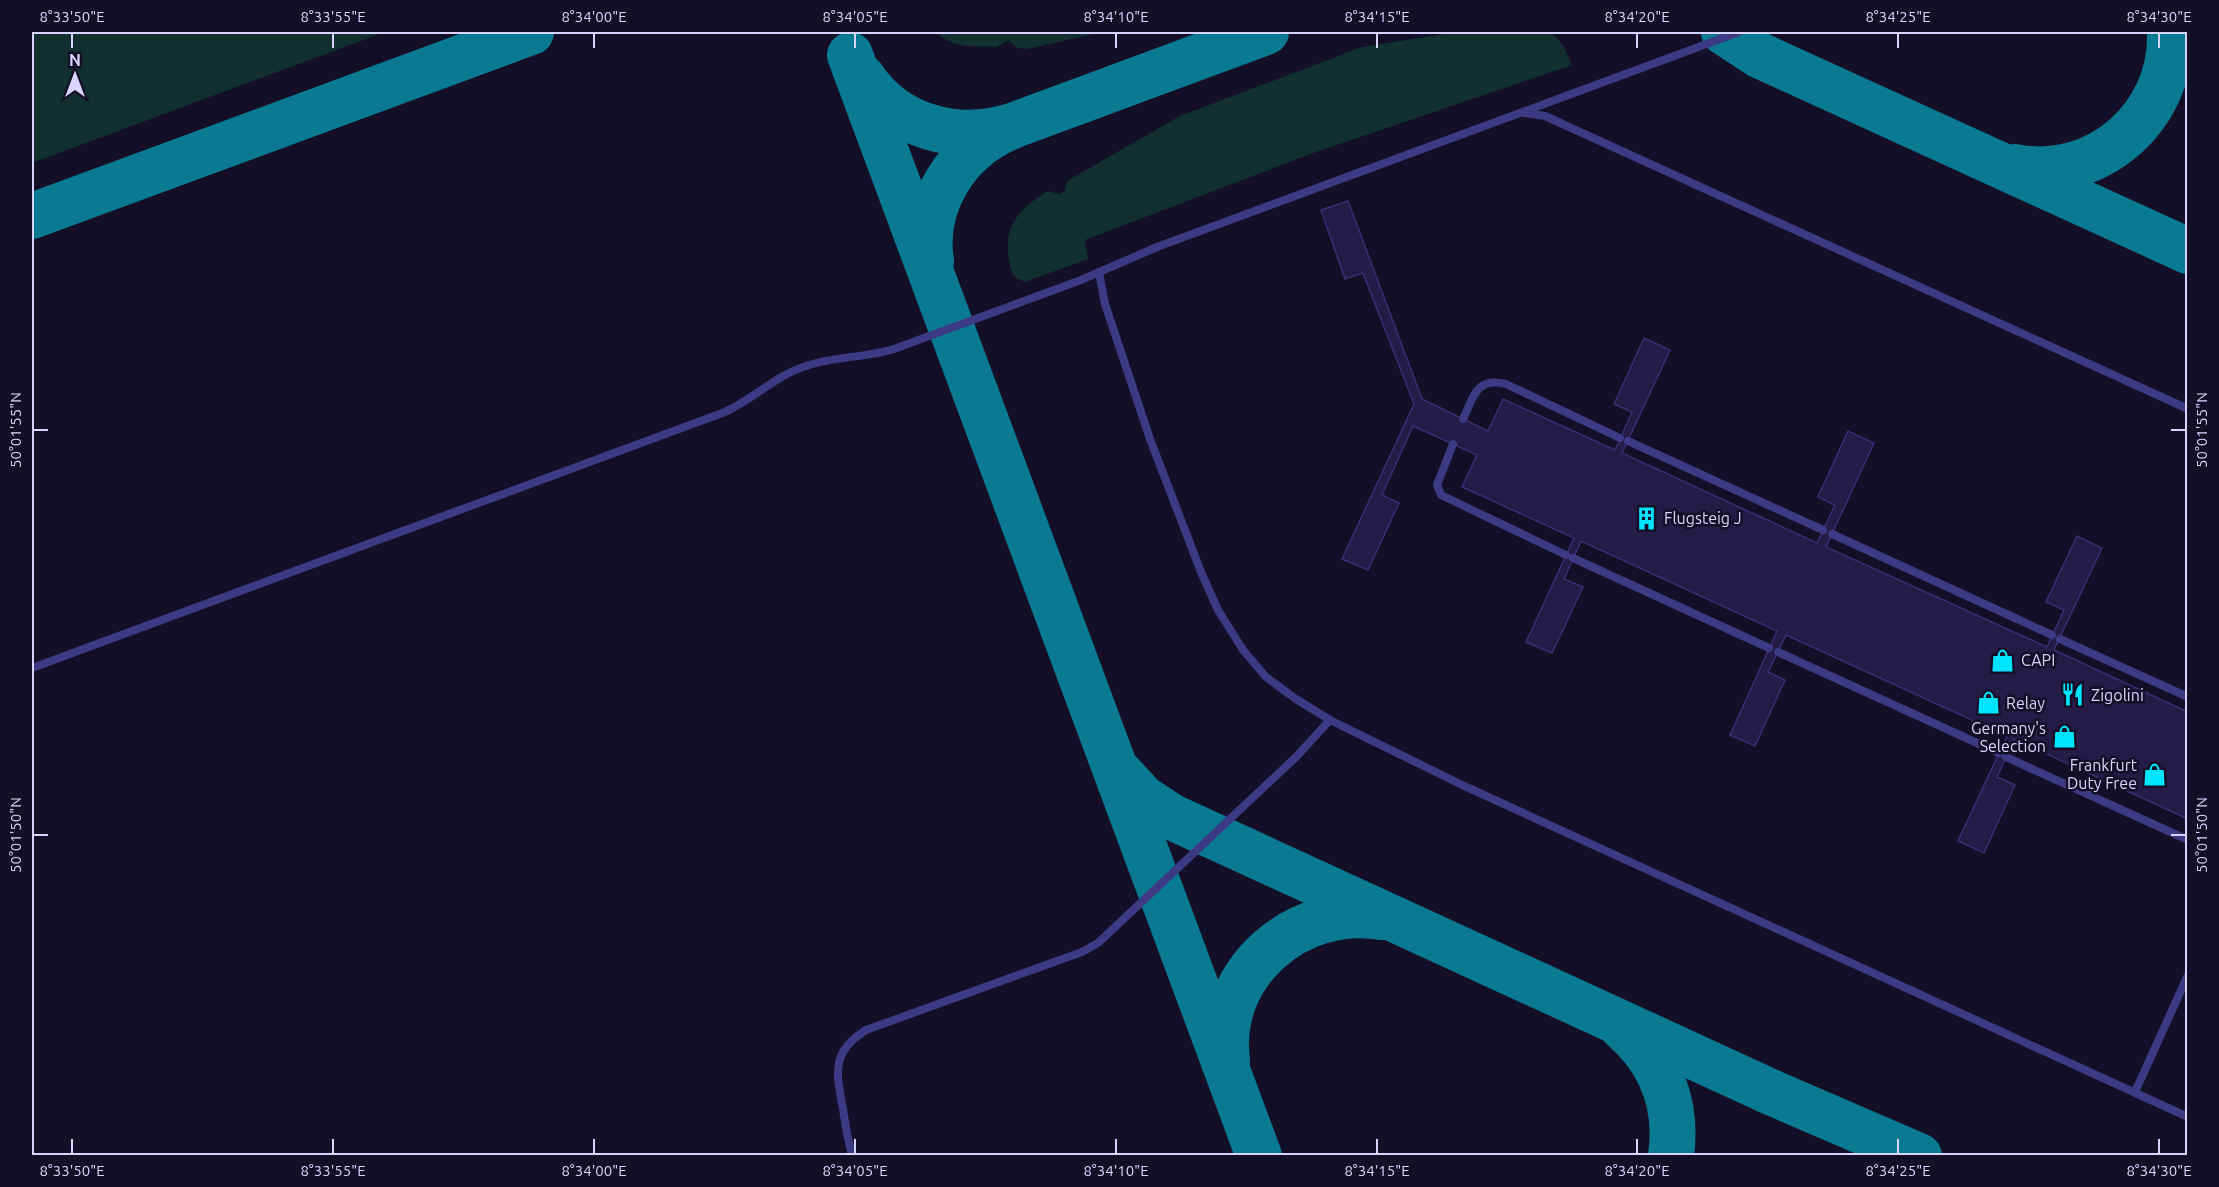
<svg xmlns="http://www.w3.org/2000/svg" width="2219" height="1187" font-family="Ubuntu,sans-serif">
  <rect width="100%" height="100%" fill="#130f26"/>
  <!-- green -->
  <g fill="#12302f">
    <polygon points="32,32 385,32 32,163"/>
    <path d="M 937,32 L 1102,32 L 1027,49 L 1017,48 L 1010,41 L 1006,41 L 997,47 C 975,46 952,49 937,32 Z"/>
    <path d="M 1457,32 L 1547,32 C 1561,37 1566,51 1572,65 L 1316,152 L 1085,240 L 1088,259 L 1025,282 L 1013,276 C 1000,234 1011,213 1048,191 L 1059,194 L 1065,191 L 1067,181 L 1180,116 L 1362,47 Z"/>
  </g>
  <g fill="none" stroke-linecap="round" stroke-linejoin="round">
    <!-- taxiway -->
    <g stroke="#0a7a92" stroke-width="46">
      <polyline points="1724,32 1759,55 2188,251"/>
      <polyline points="850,55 1259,1156"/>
      <path d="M 863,78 C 896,127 956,143 1012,126 L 1266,32"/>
      <path d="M 2015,167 C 2098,183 2173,116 2170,32"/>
      <polyline points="32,216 531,32"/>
      <path d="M 931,261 C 922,204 957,150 1008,128"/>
      <polyline points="1119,772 1143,798 1172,817 1773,1093 1919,1156"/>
      <path d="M 1623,1028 C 1661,1061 1678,1105 1671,1156"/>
      <path d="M 1227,1060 C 1216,972 1298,903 1382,917"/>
    </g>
  </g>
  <!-- building -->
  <polygon fill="#241b47" stroke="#3b2d73" stroke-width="1.5" points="1348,201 1422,399 1488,431 1503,399 1615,450 1632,412 1614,404 1644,338 1670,350 1622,453 1817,543 1835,505 1818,497 1848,431 1874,443 1826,547 2047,647 2064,610 2046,602 2077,536 2102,548 2054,650 2188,712 2188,819 2014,739 1997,777 2015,785 1984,853 1958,841 2007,736 1786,635 1768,672 1785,680 1755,746 1730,735 1777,631 1581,541 1564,579 1583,587 1552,653 1526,642 1574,538 1462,487 1477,455 1413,426 1382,495 1399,503 1368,570 1342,559 1414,404 1363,273 1345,279 1321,210"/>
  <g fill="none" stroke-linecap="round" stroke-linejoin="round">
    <!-- service -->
    <g stroke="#3d3a85" stroke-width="8">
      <polyline points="1524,113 1545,116 2188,409"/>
      <polyline points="1099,272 1105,304 1150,439 1201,572 1218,610 1243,650 1266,677 1296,699 1330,720 1460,784 2188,1117"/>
      <path d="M 1463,419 C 1474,396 1476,377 1506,384 L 1620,438"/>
      <polyline points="1628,441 1823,530"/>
      <polyline points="1453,444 1437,485 1441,495 1566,555"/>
      <polyline points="1832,534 2052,635"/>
      <polyline points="1573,558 1769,648"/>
      <polyline points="2060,639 2188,697"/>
      <polyline points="1778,652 1999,753"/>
      <path d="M 32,668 L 725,412 C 753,399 777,375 806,366 C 835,356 865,358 894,349 L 1081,280 L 1157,247 L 1739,32"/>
      <polyline points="2006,757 2188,840"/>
      <polyline points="2135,1092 2188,975"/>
      <path d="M 852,1156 C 848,1140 845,1124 843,1109 C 836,1072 831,1052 866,1030 L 1082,952 L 1098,943 L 1296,757 L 1330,720"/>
    </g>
  </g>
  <!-- ticks -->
  <path fill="none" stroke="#d9d4ff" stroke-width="2" d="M 72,33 L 72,48M 333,33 L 333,48M 594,33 L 594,48M 855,33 L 855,48M 1116,33 L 1116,48M 1377,33 L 1377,48M 1637,33 L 1637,48M 1898,33 L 1898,48M 2159,33 L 2159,48M 33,430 L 48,430M 2171,430 L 2186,430M 33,835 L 48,835M 2171,835 L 2186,835M 72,1139 L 72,1154M 333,1139 L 333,1154M 594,1139 L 594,1154M 855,1139 L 855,1154M 1116,1139 L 1116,1154M 1377,1139 L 1377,1154M 1637,1139 L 1637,1154M 1898,1139 L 1898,1154M 2159,1139 L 2159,1154"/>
  <!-- icons -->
  <defs>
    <symbol id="building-bare" viewBox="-9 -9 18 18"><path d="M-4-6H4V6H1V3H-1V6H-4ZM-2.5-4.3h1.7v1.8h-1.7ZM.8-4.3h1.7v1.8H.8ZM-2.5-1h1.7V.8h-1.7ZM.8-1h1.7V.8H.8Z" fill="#00e5ff" stroke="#130f26" stroke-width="2.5" paint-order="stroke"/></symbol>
    <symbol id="shop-bare" viewBox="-9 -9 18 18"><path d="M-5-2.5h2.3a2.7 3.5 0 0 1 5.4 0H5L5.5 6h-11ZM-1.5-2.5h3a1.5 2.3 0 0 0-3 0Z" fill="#00e5ff" stroke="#130f26" stroke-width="2.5" paint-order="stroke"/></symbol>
    <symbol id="restaurant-bare" viewBox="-9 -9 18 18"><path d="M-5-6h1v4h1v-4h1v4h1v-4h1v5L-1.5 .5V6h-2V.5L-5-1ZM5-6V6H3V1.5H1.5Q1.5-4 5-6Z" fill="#00e5ff" stroke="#130f26" stroke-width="2.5" paint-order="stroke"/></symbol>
  </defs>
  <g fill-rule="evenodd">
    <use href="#building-bare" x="1630" y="502" width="33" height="33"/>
    <use href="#shop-bare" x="1986" y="644" width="33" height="33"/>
    <use href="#restaurant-bare" x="2056" y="678" width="33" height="33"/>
    <use href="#shop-bare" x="1972" y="686" width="33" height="33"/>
    <use href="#shop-bare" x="2048" y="720" width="33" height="33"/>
    <use href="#shop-bare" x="2138" y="758" width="33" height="33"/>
  </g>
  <g text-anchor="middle" stroke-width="5" stroke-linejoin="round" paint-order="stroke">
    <!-- poi labels -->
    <g font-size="16" fill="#d9d4ff" stroke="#130f26" text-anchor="start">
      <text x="1664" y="524">Flugsteig J</text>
      <text x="2021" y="666">CAPI</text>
      <text x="2091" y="701">Zigolini</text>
      <text x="2006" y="709">Relay</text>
      <text x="2046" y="734" text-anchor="end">Germany's<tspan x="2046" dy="18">Selection</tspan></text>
      <text x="2137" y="771" text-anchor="end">Frankfurt<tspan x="2137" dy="18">Duty Free</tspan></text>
    </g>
  </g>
  <!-- border -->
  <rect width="2219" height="1187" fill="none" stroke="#130f26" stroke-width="66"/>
  <!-- north arrow -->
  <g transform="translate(75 75)" stroke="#130f26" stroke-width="4.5" paint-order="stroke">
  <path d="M0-4.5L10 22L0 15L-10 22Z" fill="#d9d4ff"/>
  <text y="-9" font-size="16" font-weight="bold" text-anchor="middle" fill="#d9d4ff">N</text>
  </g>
  <rect x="33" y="33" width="2153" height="1121" fill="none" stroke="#d9d4ff" stroke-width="2"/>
  <g font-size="15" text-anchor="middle" fill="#d9d4ff">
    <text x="72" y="22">8°33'50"E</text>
    <text x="333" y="22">8°33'55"E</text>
    <text x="594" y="22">8°34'00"E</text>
    <text x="855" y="22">8°34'05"E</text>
    <text x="1116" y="22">8°34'10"E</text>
    <text x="1377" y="22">8°34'15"E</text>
    <text x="1637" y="22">8°34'20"E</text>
    <text x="1898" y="22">8°34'25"E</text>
    <text x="2159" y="22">8°34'30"E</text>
    <text transform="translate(16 430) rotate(-90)" y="5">50°01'55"N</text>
    <text transform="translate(2202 430) rotate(-90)" y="5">50°01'55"N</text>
    <text transform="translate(16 835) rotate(-90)" y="5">50°01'50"N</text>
    <text transform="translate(2202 835) rotate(-90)" y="5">50°01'50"N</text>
    <text x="72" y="1176">8°33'50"E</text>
    <text x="333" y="1176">8°33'55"E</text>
    <text x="594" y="1176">8°34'00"E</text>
    <text x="855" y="1176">8°34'05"E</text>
    <text x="1116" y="1176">8°34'10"E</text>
    <text x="1377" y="1176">8°34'15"E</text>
    <text x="1637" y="1176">8°34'20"E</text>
    <text x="1898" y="1176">8°34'25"E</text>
    <text x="2159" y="1176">8°34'30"E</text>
  </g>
</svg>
